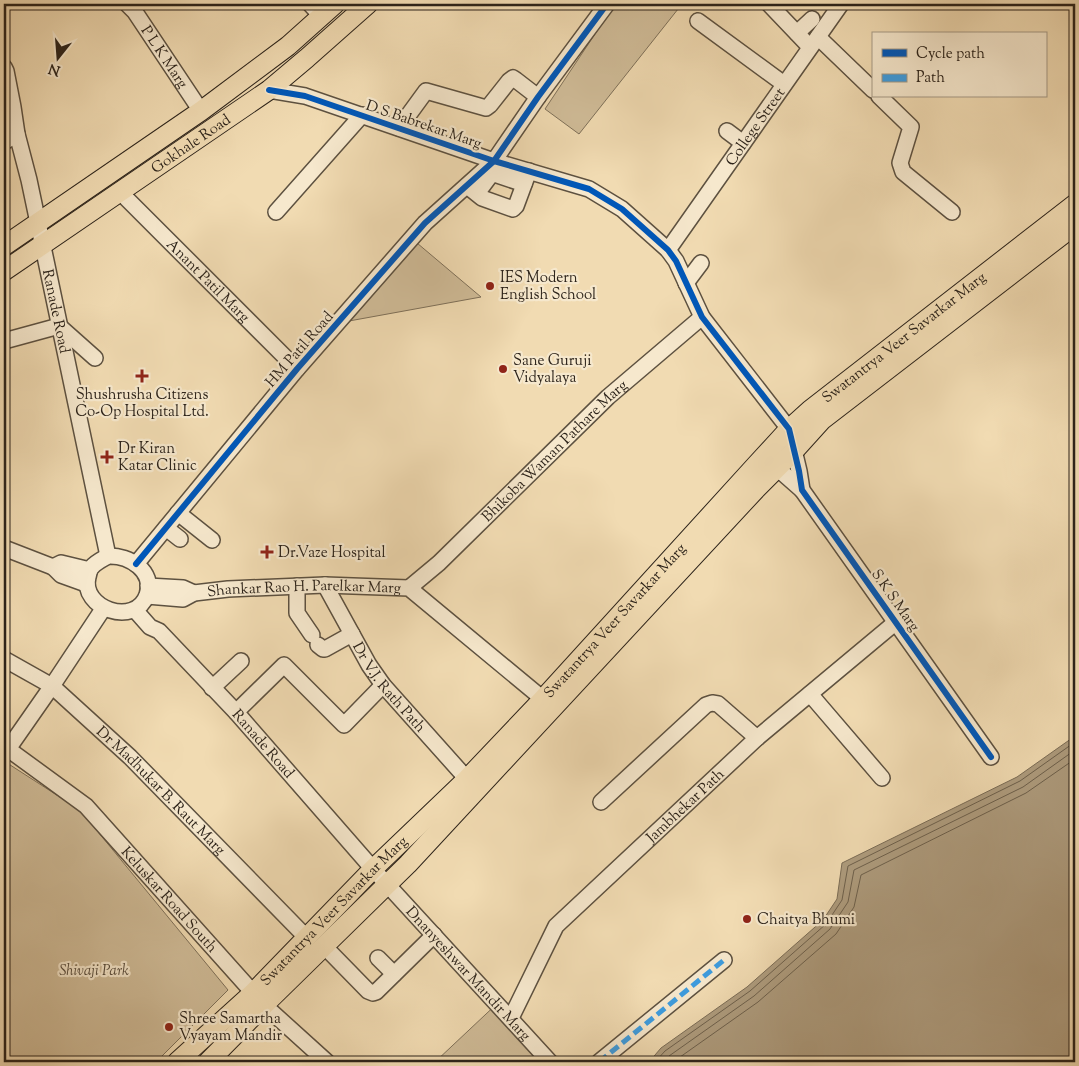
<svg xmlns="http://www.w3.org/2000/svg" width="1079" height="1066" font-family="'Sorts Mill Goudy',serif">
  <rect width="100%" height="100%" fill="#f1dbb2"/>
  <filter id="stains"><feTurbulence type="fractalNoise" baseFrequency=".004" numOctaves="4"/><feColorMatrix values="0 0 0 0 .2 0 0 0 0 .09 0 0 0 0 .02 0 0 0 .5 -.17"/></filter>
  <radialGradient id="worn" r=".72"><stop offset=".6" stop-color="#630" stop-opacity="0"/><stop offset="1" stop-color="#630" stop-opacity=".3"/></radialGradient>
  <!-- green -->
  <g fill="#d0bc98" stroke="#7e7059">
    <polygon points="615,4 682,4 579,134 545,109"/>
    <polygon points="417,243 481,297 349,321"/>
    <polygon points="4,761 80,810 228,990 156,1062 4,1062"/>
    <polygon points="502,999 513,1010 554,1062 435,1062"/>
  </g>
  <!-- water -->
  <polygon fill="#ae9c7e" stroke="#7a6c56" points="1075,736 1075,1062 649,1062 661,1048 747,987 823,920 837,899 842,863 1017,777"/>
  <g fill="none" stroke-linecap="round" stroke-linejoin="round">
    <!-- shore -->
    <g stroke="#6d604c" stroke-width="1">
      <polyline points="655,1062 665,1051 750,991 826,924 842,900 848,866 1020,781 1075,742"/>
      <polyline points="663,1062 669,1056 754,996 830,929 848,902 854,870 1023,787 1075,750"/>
      <polyline points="673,1062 758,1002 836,934 854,907 861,875 1026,793 1075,759"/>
    </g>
    <defs>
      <g id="minor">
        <path id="s1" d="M 127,4 L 135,12 L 201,111"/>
        <polyline points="310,4 321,16"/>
        <polyline points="769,4 810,47"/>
        <polyline points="698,21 784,84"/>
        <polyline points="797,33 812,19"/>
        <polyline points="818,37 873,90"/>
        <path id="s2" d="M 4,67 L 6,71 L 13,107 L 17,134 L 29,180 L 108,556"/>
        <polyline points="269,90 305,96 494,161 589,189 622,209 668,250 676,261 702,317 789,429 799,471 802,490 991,757"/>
        <polyline points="879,96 911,127 900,163 903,172 952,212"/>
        <polyline points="399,128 426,91 486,108 490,105 509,81 513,78 516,80 538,97"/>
        <polyline points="727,131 743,143"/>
        <polyline points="4,142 17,134"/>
        <polyline points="467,186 482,198 513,209 516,206 529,171"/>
        <polyline points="481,188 490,176 494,174 524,184"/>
        <path id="s3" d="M 120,192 L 297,369"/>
        <polyline points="276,212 362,115"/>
        <path id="s4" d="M 668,250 L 841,4"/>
        <polyline points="686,283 701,263"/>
        <polyline points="4,341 59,326 95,358"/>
        <polyline points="770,460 777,468 802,490"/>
        <polyline points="178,513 212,540"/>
        <polyline points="166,528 180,539"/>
        <polyline points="4,548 53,567 61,563 90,570"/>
        <path d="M 108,556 C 129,555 155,571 147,595 C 135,628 80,608 88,577 C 89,574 89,569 92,567 C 96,562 103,559 108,556 Z"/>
        <polyline points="136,564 297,369 425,223 494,161 538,97 607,4"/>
        <polyline points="53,567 61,575 86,584"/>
        <path id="s5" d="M 325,585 L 369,665 L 383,685 L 467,779"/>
        <polyline points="148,586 183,588 194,593"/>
        <polyline points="297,586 297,613 312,635"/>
        <path id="s6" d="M 409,588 L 439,563 L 608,397 L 702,317"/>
        <path id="s7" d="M 147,596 L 183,599 L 194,593 L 228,589 L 325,585 L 409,588 L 543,699"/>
        <path id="s8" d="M 135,610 L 150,627 L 159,631 L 236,712 L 373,869 L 550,1062"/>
        <polyline points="318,645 323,649 325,649 352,634"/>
        <path id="s9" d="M 4,659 L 52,686 L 130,757 L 307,938"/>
        <polyline points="212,688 241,661"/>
        <polyline points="810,694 882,778"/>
        <polyline points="236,712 284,665 344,725 383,685"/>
        <path id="s10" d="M 4,748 L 8,749 L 86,806 L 264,1005 L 327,1062"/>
        <polyline points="8,749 52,686 103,609"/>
        <polyline points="601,802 706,705 712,703 718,704 757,738"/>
        <polyline points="324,946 368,991 373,993 376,992 434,935"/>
        <polyline points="378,958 394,974"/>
        <path id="s11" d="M 511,1018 L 556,926 L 757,738 L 896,622"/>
        <polyline points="599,1062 724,960"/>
      </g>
      <g id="major">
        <polyline points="4,246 201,111 288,46 335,4"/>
        <path id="s12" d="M 4,271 L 269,90 L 307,58 L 368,4"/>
        <path id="s13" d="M 177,1062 L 253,993 L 373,869 L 467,779 L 543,699 L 756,465 L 789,429 L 810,410 L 1075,204"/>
        <polyline points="208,1062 264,1005 408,864 757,488 794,451 822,420 1075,225"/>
      </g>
    </defs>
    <!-- minor casing -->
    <use href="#minor" stroke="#5d5140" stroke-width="18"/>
    <!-- major casing -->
    <use href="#major" stroke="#2c231a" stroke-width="21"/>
    <!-- minor -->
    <use href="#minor" stroke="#f6e8cd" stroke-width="15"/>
    <!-- major -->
    <use href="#major" stroke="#f1dbb2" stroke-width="19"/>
    <!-- quiet -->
    <polyline stroke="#3d9cdf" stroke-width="5" stroke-dasharray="10 5" stroke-linecap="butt" points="599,1062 724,960"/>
    <defs>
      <g id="cycleway">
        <polyline points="269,90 305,96 494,161 589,189 622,209 668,250 676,261 702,317 789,429 799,471 802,490 991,757"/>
        <polyline points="136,564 297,369 425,223 494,161 538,97 607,4"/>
      </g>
    </defs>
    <!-- cycleway casing -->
    <use href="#cycleway" stroke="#f6e8cd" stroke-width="9"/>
    <!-- cycleway -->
    <use href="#cycleway" stroke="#0057b8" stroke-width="6"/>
  </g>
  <!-- markers -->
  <g fill="#8f2418" stroke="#f6e8cd" stroke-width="2">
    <circle cx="490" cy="286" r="5"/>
    <circle cx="503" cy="369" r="5"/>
    <path d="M139.5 368.5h5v5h5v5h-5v5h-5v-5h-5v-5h5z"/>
    <path d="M104.5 449.5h5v5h5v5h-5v5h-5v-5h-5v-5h5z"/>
    <path d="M264.5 544.5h5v5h5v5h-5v5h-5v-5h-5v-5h5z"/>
    <circle cx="747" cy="919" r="5"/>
    <circle cx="169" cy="1027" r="5"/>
  </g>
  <g text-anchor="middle" stroke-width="4.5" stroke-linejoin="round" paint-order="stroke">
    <!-- street labels -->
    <g font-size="15" fill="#2c231a" stroke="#f6e8cd">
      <text dy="5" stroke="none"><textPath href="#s1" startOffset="65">P L K Marg</textPath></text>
      <text transform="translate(424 124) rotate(19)" y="5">D S Babrekar Marg</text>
      <text dy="5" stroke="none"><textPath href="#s4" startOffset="151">College Street</textPath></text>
      <text dy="5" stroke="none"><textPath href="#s12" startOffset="226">Gokhale Road</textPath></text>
      <text dy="5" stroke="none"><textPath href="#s3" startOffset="125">Anant Patil Marg</textPath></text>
      <text dy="5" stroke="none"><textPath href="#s2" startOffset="250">Ranade Road</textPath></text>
      <text dy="5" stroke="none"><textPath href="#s13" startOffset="1028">Swatantrya Veer Savarkar Marg</textPath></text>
      <text transform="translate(299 349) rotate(-49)" y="5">HM Patil Road</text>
      <text dy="5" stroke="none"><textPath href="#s6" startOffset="200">Bhikoba Waman Pathare Marg</textPath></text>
      <text dy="5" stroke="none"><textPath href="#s7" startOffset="159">Shankar Rao H. Parelkar Marg</textPath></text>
      <text transform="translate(896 600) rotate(55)" y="5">S K S Marg</text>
      <text dy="5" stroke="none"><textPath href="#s13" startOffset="622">Swatantrya Veer Savarkar Marg</textPath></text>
      <text dy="5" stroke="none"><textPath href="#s5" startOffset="121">Dr V.J. Rath Path</textPath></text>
      <text dy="5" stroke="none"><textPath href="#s8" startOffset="186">Ranade Road</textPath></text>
      <text dy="5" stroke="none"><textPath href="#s9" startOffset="206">Dr Madhukar B. Raut Marg</textPath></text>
      <text dy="5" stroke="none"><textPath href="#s11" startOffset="279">Jambhekar Path</textPath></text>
      <text dy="5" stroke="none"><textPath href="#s10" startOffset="226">Keluskar Road South</textPath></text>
      <text dy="5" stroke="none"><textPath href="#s13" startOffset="218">Swatantrya Veer Savarkar Marg</textPath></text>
      <text dy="5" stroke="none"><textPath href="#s8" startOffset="494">Dnanyeshwar Mandir Marg</textPath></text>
    </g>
    <!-- poi labels -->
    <g font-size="15" fill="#2c231a" stroke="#f6e8cd" text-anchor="start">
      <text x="500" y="282">IES Modern<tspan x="500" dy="17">English School</tspan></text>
      <text x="513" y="365">Sane Guruji<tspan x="513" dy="17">Vidyalaya</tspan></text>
      <text x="142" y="399" text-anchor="middle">Shushrusha Citizens<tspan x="142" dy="17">Co-Op Hospital Ltd.</tspan></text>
      <text x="118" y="453">Dr Kiran<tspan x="118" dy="17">Katar Clinic</tspan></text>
      <text x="278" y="557">Dr.Vaze Hospital</text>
      <text x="757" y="924">Chaitya Bhumi</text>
      <text x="179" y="1023">Shree Samartha<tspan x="179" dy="17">Vyayam Mandir</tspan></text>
    </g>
    <!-- park labels -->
    <g font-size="15" font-style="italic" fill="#55493a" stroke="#f6e8cd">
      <text x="94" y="975">Shivaji Park</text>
    </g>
  </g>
  <!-- margin -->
  <rect width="1079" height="1066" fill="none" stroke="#f1dbb2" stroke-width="20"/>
  <rect x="5" y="5" width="1069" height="1056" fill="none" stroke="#2c231a" stroke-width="2.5"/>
  <rect x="10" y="10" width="1059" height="1046" fill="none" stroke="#2c231a"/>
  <!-- legend -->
  <rect x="872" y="32" width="175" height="65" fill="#f6e8cd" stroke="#a59985"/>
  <rect x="882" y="49" width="25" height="8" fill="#0057b8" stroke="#a59985"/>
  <text x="916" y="58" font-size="15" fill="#2c231a">Cycle path</text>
  <rect x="882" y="74" width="25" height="8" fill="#3d9cdf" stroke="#a59985"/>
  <text x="916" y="82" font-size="15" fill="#2c231a">Path</text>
  <!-- north arrow -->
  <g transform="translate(58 58) rotate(197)" stroke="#f6e8cd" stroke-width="4" paint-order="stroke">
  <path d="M0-4L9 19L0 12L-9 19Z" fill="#2c231a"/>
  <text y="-8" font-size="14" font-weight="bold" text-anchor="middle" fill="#2c231a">N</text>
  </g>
  <rect width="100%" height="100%" filter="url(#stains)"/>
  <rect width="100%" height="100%" fill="url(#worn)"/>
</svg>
